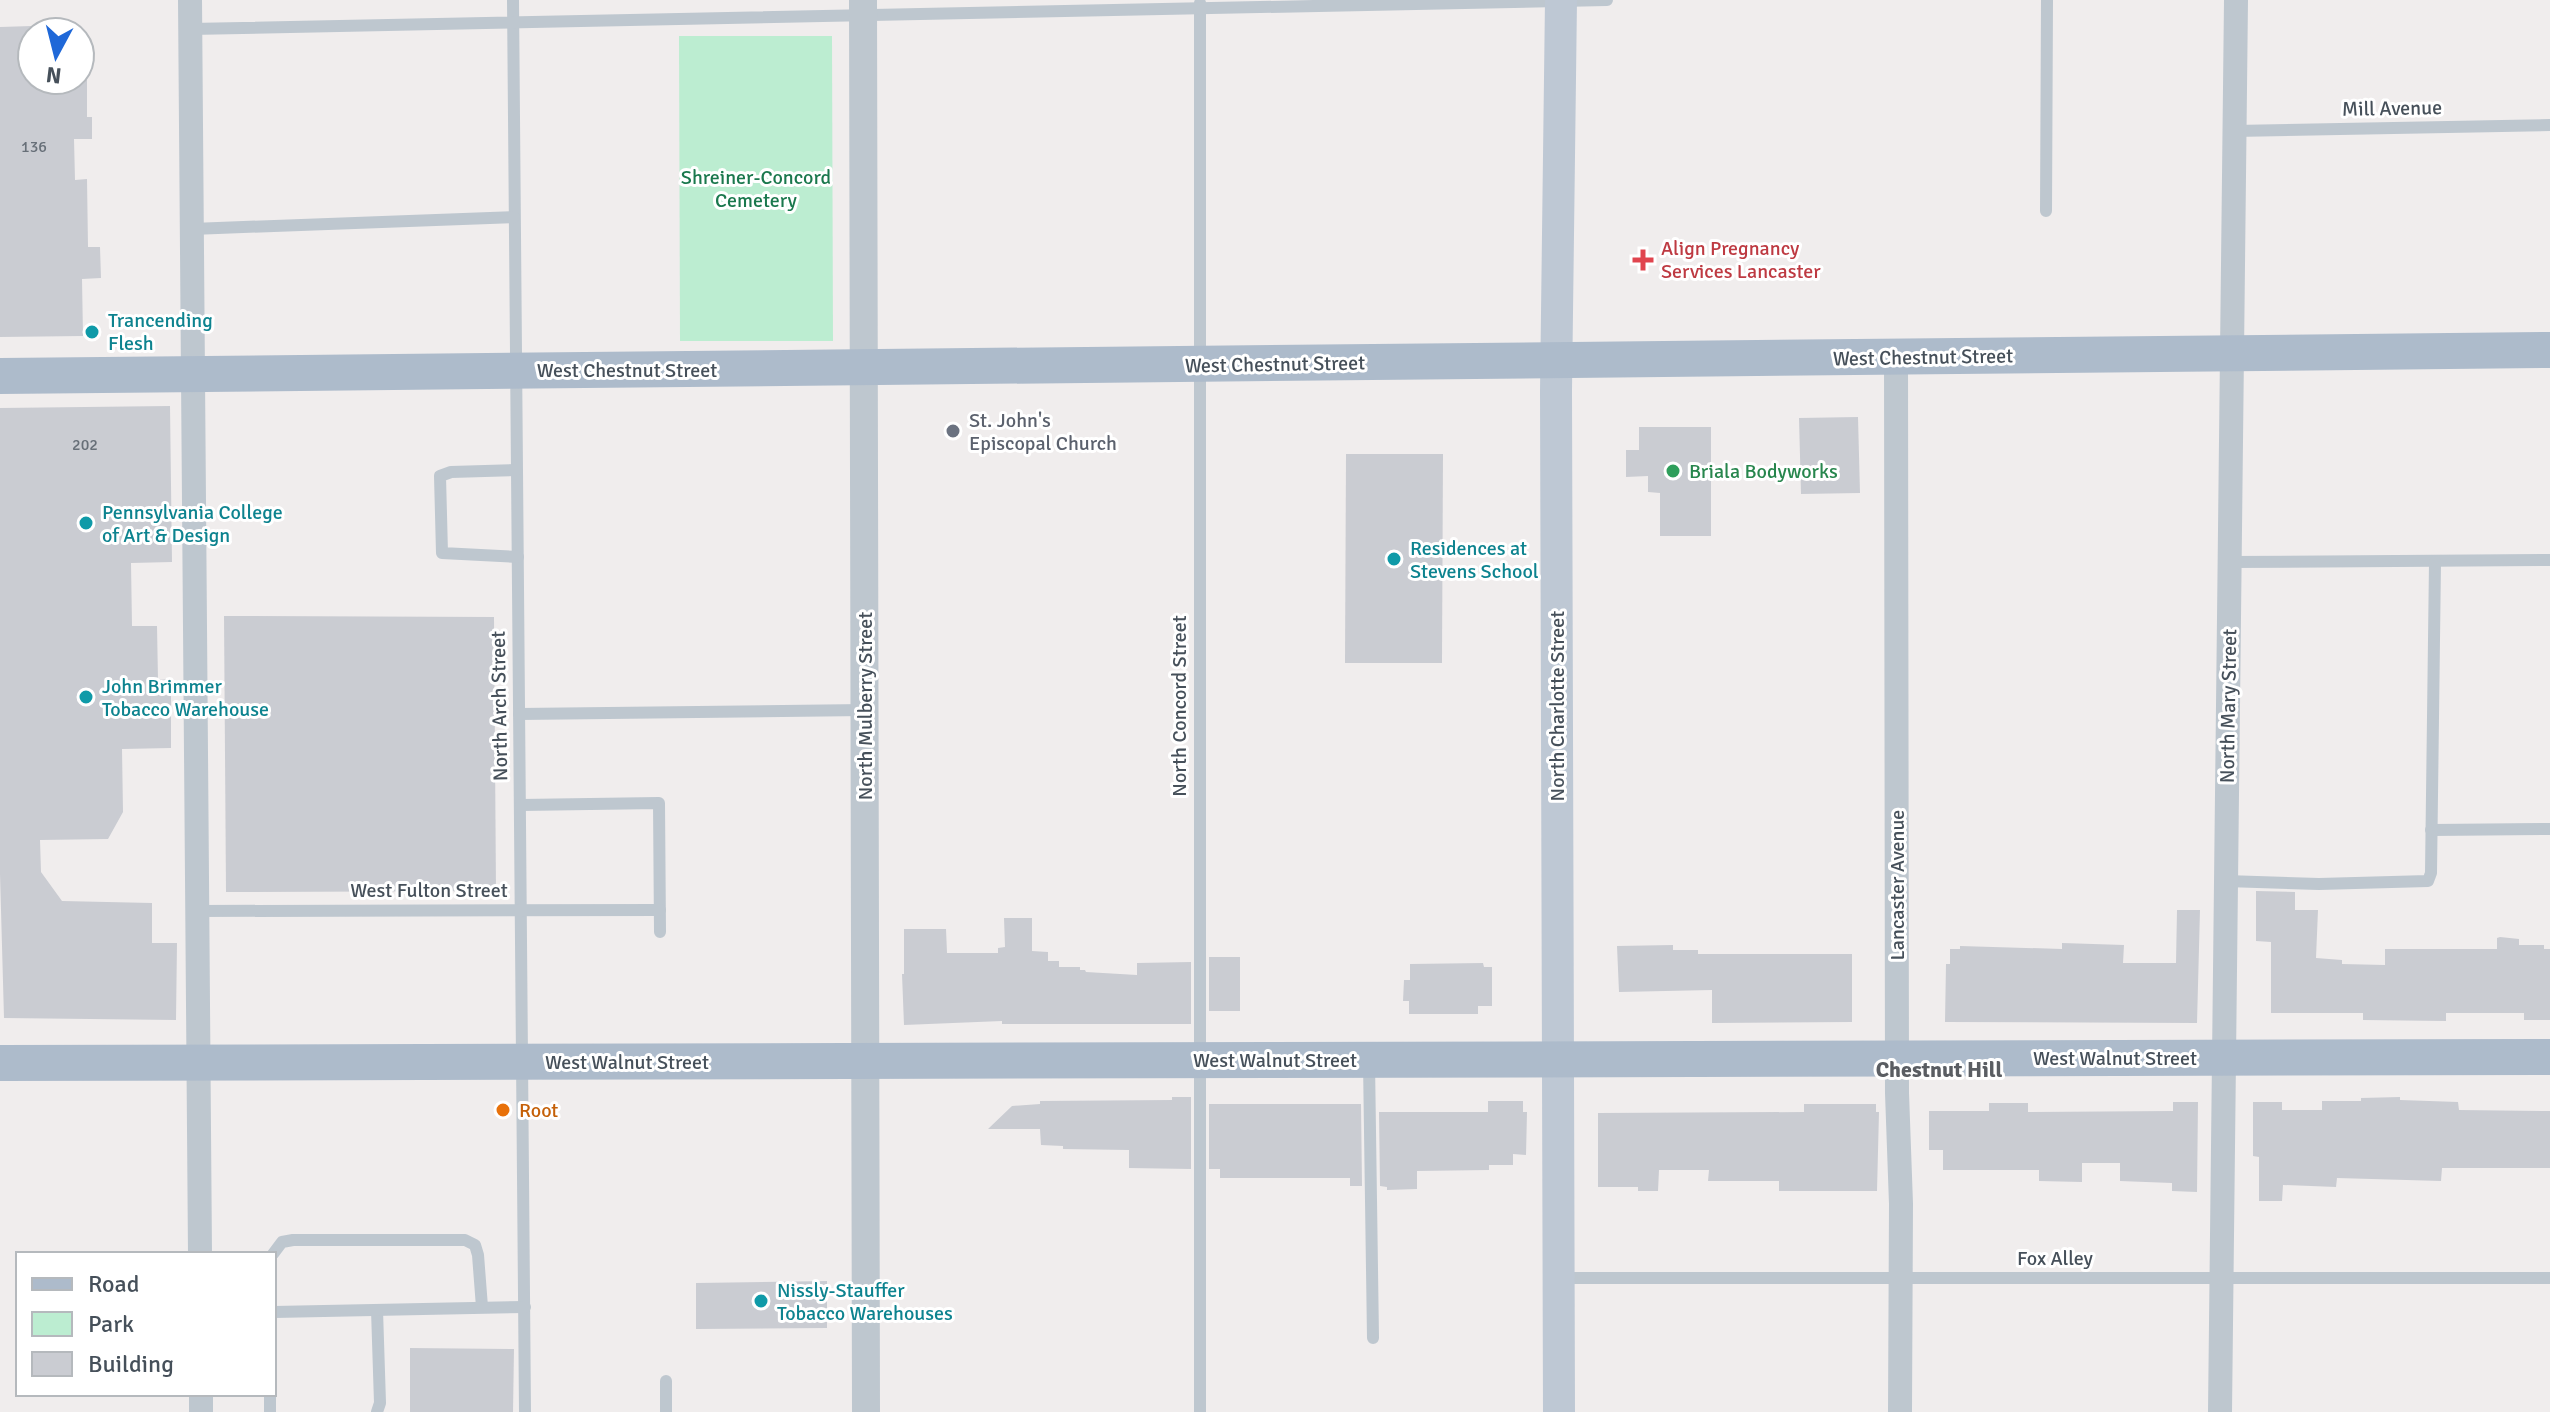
<svg xmlns="http://www.w3.org/2000/svg" width="2550" height="1412" font-family="Signika,sans-serif">
  <rect width="100%" height="100%" fill="#f0eded"/>
  <!-- green -->
  <polygon fill="#bcedd1" points="679,36 832,36 833,341 680,341"/>
  <!-- building -->
  <g fill="#caccd2">
    <polygon points="32,26 32,80 87,80 87,117 92,117 92,139 74,139 75,180 87,179 88,247 100,247 101,278 82,279 83,336 0,337 0,27"/>
    <polygon points="170,406 172,562 131,563 132,626 157,626 158,680 171,679 171,748 122,749 123,812 108,839 40,840 41,872 62,901 152,903 152,943 177,943 176,1020 4,1018 0,874 0,408"/>
    <polygon points="1858,417 1860,493 1801,494 1799,418"/>
    <polygon points="1639,427 1711,427 1711,536 1660,536 1660,493 1648,492 1648,476 1626,477 1626,450 1639,450"/>
    <polygon points="1346,454 1443,454 1442,663 1345,663"/>
    <polygon points="224,616 494,617 496,891 226,892"/>
    <polygon points="2256,891 2295,892 2295,910 2318,910 2316,958 2342,960 2342,964 2385,965 2385,949 2497,949 2497,938 2500,937 2519,939 2519,945 2544,945 2544,949 2550,949 2550,1020 2524,1020 2524,1013 2446,1013 2446,1021 2363,1020 2363,1013 2271,1013 2271,942 2256,941"/>
    <polygon points="2177,910 2200,910 2197,1023 1945,1022 1946,964 1950,964 1950,949 1960,949 1960,946 2062,949 2062,943 2124,945 2123,963 2176,963"/>
    <polygon points="1004,918 1032,918 1032,951 1048,952 1048,961 1059,961 1059,967 1080,967 1080,970 1085,970 1086,972 1137,975 1137,963 1191,962 1191,1024 1002,1024 1002,1021 904,1025 902,974 904,974 904,929 946,929 947,953 998,953 998,948 1005,947"/>
    <polygon points="1673,945 1673,950 1698,950 1698,954 1852,954 1852,1022 1712,1023 1712,990 1619,992 1617,946"/>
    <rect x="1209" y="957" width="31" height="54"/>
    <polygon points="1483,963 1484,967 1492,967 1492,1006 1478,1006 1478,1014 1409,1014 1409,1001 1403,1001 1404,980 1410,980 1410,964"/>
    <polygon points="1172,1097 1191,1097 1191,1169 1129,1168 1129,1150 1063,1149 1063,1146 1041,1145 1040,1129 988,1129 1012,1106 1040,1104 1040,1101 1172,1100"/>
    <polygon points="2400,1097 2400,1100 2458,1102 2459,1110 2550,1111 2550,1168 2442,1168 2441,1181 2337,1178 2336,1187 2283,1185 2282,1201 2259,1201 2259,1157 2253,1156 2253,1102 2282,1102 2282,1110 2322,1110 2322,1101 2361,1101 2361,1098"/>
    <polygon points="1488,1101 1523,1101 1523,1112 1527,1112 1526,1155 1513,1154 1513,1165 1489,1165 1489,1170 1417,1171 1417,1189 1387,1190 1387,1187 1380,1186 1379,1112 1488,1112"/>
    <polygon points="2173,1102 2198,1102 2197,1192 2172,1191 2172,1183 2120,1181 2120,1163 2082,1163 2082,1182 2039,1181 2039,1170 1943,1170 1943,1150 1929,1150 1929,1111 1989,1111 1989,1103 2028,1103 2028,1112 2173,1111"/>
    <polygon points="1209,1104 1361,1104 1362,1186 1350,1186 1350,1178 1220,1178 1220,1169 1209,1169"/>
    <polygon points="1804,1104 1876,1104 1876,1112 1879,1112 1877,1191 1779,1191 1779,1181 1708,1181 1709,1170 1659,1170 1658,1191 1638,1191 1638,1187 1598,1187 1598,1113 1804,1112"/>
    <polygon points="827,1281 827,1328 696,1329 696,1283"/>
    <polygon points="410,1348 514,1349 513,1412 410,1412"/>
  </g>
  <g fill="none" stroke-linecap="round" stroke-linejoin="round">
    <!-- service -->
    <g stroke="#bec7cf" stroke-width="12">
      <polyline points="513,0 525,1412"/>
      <polyline points="1200,3 1200,1412"/>
      <polyline points="190,29 1607,0"/>
      <polyline points="2234,131 2550,125"/>
      <polyline points="2046,211 2047,0"/>
      <polyline points="192,229 514,217"/>
      <polyline points="516,470 451,472 440,476 442,553 518,557"/>
      <polyline points="2229,562 2550,560"/>
      <polyline points="519,714 865,710"/>
      <polyline points="521,805 659,803 660,932"/>
      <polyline points="2431,830 2550,829"/>
      <polyline points="2226,881 2319,884 2428,881 2431,873 2435,562"/>
      <polyline points="197,911 660,910"/>
      <polyline points="1369,1062 1373,1338"/>
      <polyline points="273,1254 282,1242 293,1240 465,1240 475,1245 478,1255 482,1307"/>
      <polyline points="1561,1278 2550,1278"/>
      <polyline points="377,1310 380,1403 377,1412"/>
      <polyline points="274,1312 525,1307"/>
      <polyline points="270,1412 270,1394"/>
      <polyline points="666,1412 666,1381"/>
    </g>
    <!-- minor -->
    <g stroke="#bec7cf" stroke-width="24">
      <polyline points="190,0 200,1254"/>
      <polyline points="1896,357 1897,1093 1901,1204 1900,1412"/>
      <polyline points="201,1394 201,1412"/>
      <polyline points="2220,1412 2236,0"/>
    </g>
    <!-- tertiary -->
    <polyline stroke="#bec7cf" stroke-width="28" points="863,0 866,1412"/>
    <!-- secondary -->
    <polyline stroke="#bec8d4" stroke-width="32" points="1559,1412 1556,391 1561,0"/>
    <!-- primary -->
    <g stroke="#adbbcb" stroke-width="36">
      <polyline points="0,376 2550,350"/>
      <polyline points="0,1063 2550,1057"/>
    </g>
  </g>
  <!-- markers -->
  <path fill="#e0444e" stroke="#fff" stroke-width="3" d="M1639 248h8v8h8v8h-8v8h-8v-8h-8v-8h8z"/>
  <g fill="#0f9aa8" stroke="#fff" stroke-width="3">
    <circle cx="92" cy="332" r="8"/>
    <circle cx="86" cy="523" r="8"/>
    <circle cx="1394" cy="559" r="8"/>
    <circle cx="86" cy="697" r="8"/>
    <circle cx="761" cy="1301" r="8"/>
  </g>
  <circle fill="#6b7280" stroke="#fff" stroke-width="3" cx="953" cy="431" r="8"/>
  <circle fill="#2e9e5b" stroke="#fff" stroke-width="3" cx="1673" cy="471" r="8"/>
  <circle fill="#e8710a" stroke="#fff" stroke-width="3" cx="503" cy="1110" r="8"/>
  <g text-anchor="middle" stroke-width="6" stroke-linejoin="round" paint-order="stroke">
    <!-- number labels -->
    <g font-size="16" fill="#676f78">
      <text x="34" y="152">136</text>
      <text x="85" y="450">202</text>
    </g>
    <!-- street labels -->
    <g font-size="20" fill="#46505a" stroke="#fff">
      <text transform="translate(2392 108) rotate(-1)" y="7">Mill Avenue</text>
      <text transform="translate(1923 357) rotate(-1)" y="7">West Chestnut Street</text>
      <text transform="translate(1275 364) rotate(-1)" y="7">West Chestnut Street</text>
      <text x="627" y="377">West Chestnut Street</text>
      <text transform="translate(499 706) rotate(-91)" y="7">North Arch Street</text>
      <text transform="translate(865 706) rotate(-90)" y="7">North Mulberry Street</text>
      <text transform="translate(1179 706) rotate(-90)" y="7">North Concord Street</text>
      <text transform="translate(1557 706) rotate(-90)" y="7">North Charlotte Street</text>
      <text transform="translate(2228 706) rotate(-89)" y="7">North Mary Street</text>
      <text transform="translate(1897 885) rotate(-90)" y="7">Lancaster Avenue</text>
      <text x="429" y="897">West Fulton Street</text>
      <text x="2115" y="1065">West Walnut Street</text>
      <text x="1275" y="1067">West Walnut Street</text>
      <text x="627" y="1069">West Walnut Street</text>
      <text x="2055" y="1265">Fox Alley</text>
    </g>
    <!-- park labels -->
    <g font-size="20" fill="#1a784d" stroke="#fff">
      <text x="756" y="184">Shreiner-Concord<tspan x="756" dy="23">Cemetery</tspan></text>
    </g>
    <!-- health labels -->
    <g font-size="20" fill="#be3a42" stroke="#fff" text-anchor="start">
      <text x="1661" y="255">Align Pregnancy<tspan x="1661" dy="23">Services Lancaster</tspan></text>
    </g>
    <!-- culture labels -->
    <g font-size="20" fill="#0d838f" stroke="#fff" text-anchor="start">
      <text x="108" y="327">Trancending<tspan x="108" dy="23">Flesh</tspan></text>
      <text x="102" y="519">Pennsylvania College<tspan x="102" dy="23">of Art &amp; Design</tspan></text>
      <text x="1410" y="555">Residences at<tspan x="1410" dy="23">Stevens School</tspan></text>
      <text x="102" y="693">John Brimmer<tspan x="102" dy="23">Tobacco Warehouse</tspan></text>
      <text x="777" y="1297">Nissly-Stauffer<tspan x="777" dy="23">Tobacco Warehouses</tspan></text>
    </g>
    <!-- worship labels -->
    <g font-size="20" fill="#5b616d" stroke="#fff" text-anchor="start">
      <text x="969" y="427">St. John's<tspan x="969" dy="23">Episcopal Church</tspan></text>
    </g>
    <!-- leisure labels -->
    <g font-size="20" fill="#27864d" stroke="#fff" text-anchor="start">
      <text x="1689" y="478">Briala Bodyworks</text>
    </g>
    <!-- food labels -->
    <g font-size="20" fill="#c56008" stroke="#fff" text-anchor="start">
      <text x="519" y="1117">Root</text>
    </g>
    <!-- neighbourhood labels -->
    <g font-size="22" font-weight="bold" fill="#5a5d62" stroke="#fff">
      <text x="1939" y="1077">Chestnut Hill</text>
    </g>
  </g>
  <!-- legend -->
  <rect x="16" y="1252" width="260" height="144" fill="#ffffff" stroke="#b5b9bd" stroke-width="2"/>
  <rect x="32" y="1278" width="40" height="12" fill="#adbbcb" stroke="#b5b9bd" stroke-width="2"/>
  <text x="88" y="1292" font-size="24" fill="#46505a">Road</text>
  <rect x="32" y="1312" width="40" height="24" fill="#bcedd1" stroke="#b5b9bd" stroke-width="2"/>
  <text x="88" y="1332" font-size="24" fill="#46505a">Park</text>
  <rect x="32" y="1352" width="40" height="24" fill="#caccd2" stroke="#b5b9bd" stroke-width="2"/>
  <text x="88" y="1372" font-size="24" fill="#46505a">Building</text>
  <!-- north arrow -->
  <g transform="translate(56 56) rotate(187)"><circle r="38" fill="#ffffff" stroke="#b5b9bd" stroke-width="2"/>
  <path d="M0-6L14 30L0 20L-14 30Z" fill="#1f68d8"/>
  <text y="-12" font-size="22" font-weight="bold" text-anchor="middle" fill="#46505a">N</text>
  </g>
</svg>
